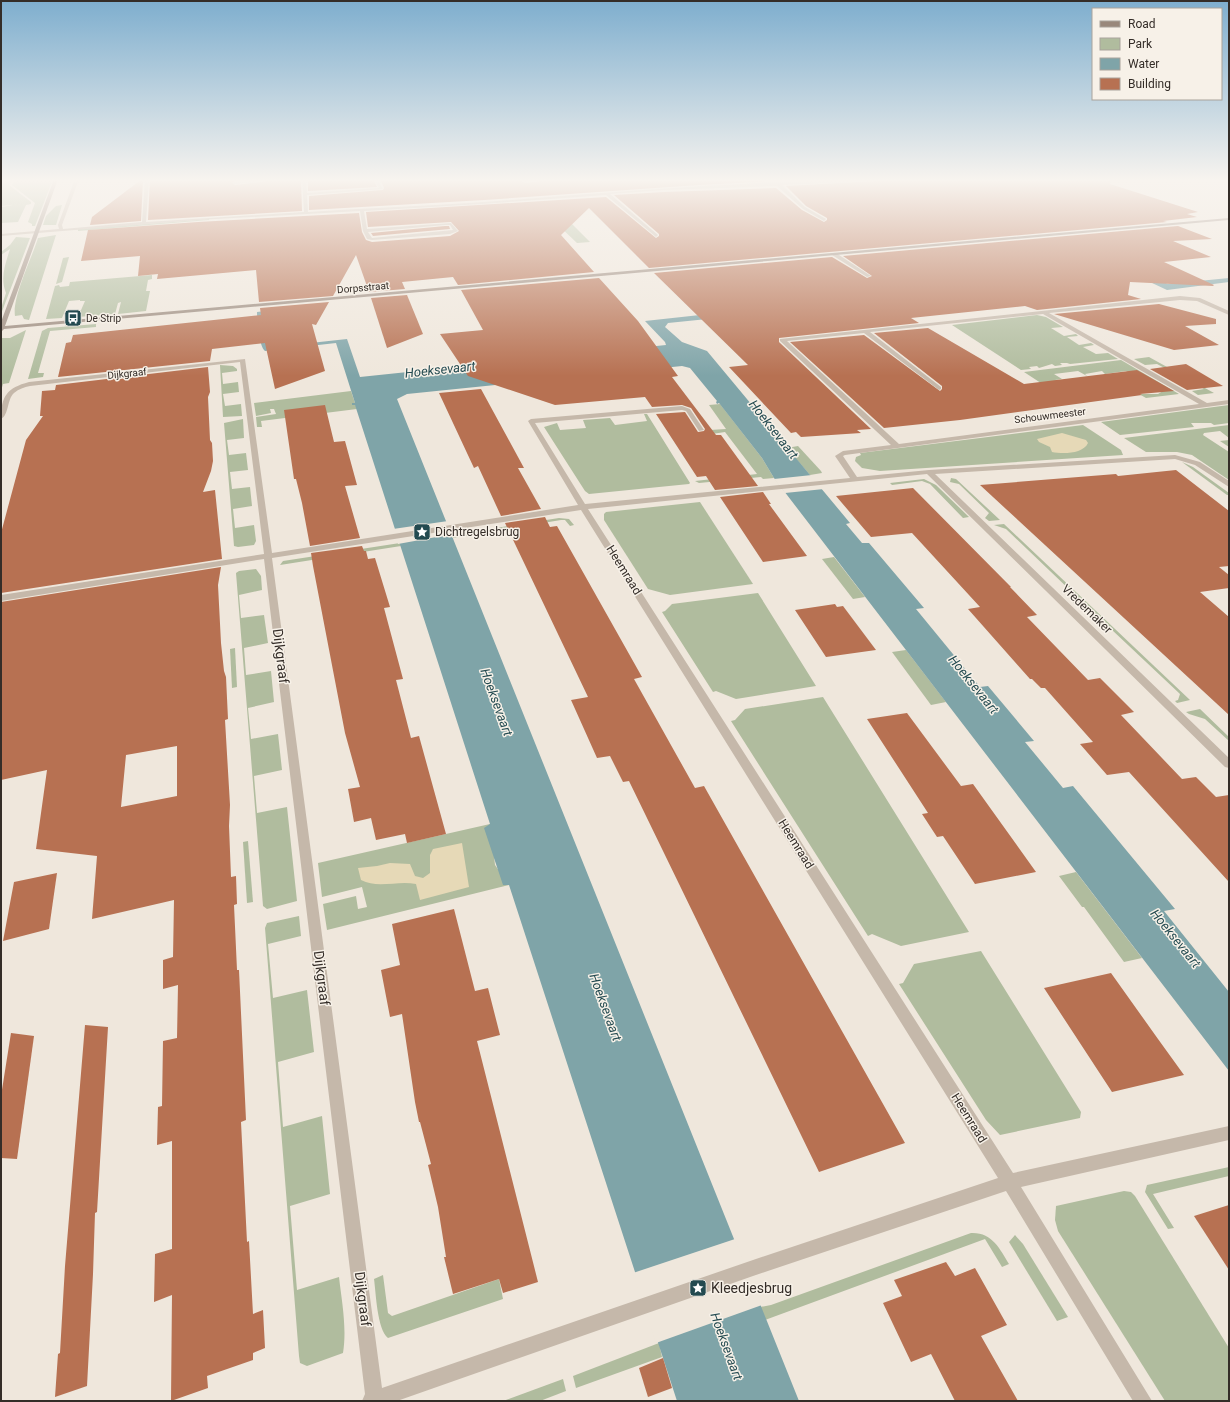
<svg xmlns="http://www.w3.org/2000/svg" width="1230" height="1402" font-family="Roboto,sans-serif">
  <rect width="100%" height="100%" fill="#efe7dc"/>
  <!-- green -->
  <g fill="#b0bc9e">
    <polygon points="1,179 11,179 9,185 31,202 31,204 26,205 18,222 1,223 1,207 13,205 1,206"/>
    <polygon points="15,179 53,179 35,226 32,226 32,224 28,222 35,203 12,185"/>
    <polygon points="551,203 590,242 577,243 557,224"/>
    <polygon points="62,205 56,225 43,225 46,216 56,206"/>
    <polygon points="209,219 209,220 78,231 78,229"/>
    <path d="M 56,235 L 29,320 L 24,319 L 22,315 L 15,316 C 12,297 32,258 38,238 Z"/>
    <path d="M 16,237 L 30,238 L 1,314 L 1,308 L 6,293 C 0,278 5,265 10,249 L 1,255 L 1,252 L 10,245 Z"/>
    <polygon points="69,257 62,282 56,284 63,258"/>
    <polygon points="152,275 152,279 148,280 146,291 150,291 146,311 118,314 121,302 118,303 115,314 78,317 85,301 80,301 80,300 69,301 62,318 46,319 55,286 59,285 60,287 69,286 70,282"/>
    <polygon points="1037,315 1046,317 1063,327 1051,328 1064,336 1076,334 1078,336 1067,337 1079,345 1091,343 1094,345 1083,347 1096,354 1108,353 1118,359 1070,364 1067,363 1060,363 1062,365 1055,366 1052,364 1039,368 1037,366 1029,367 1031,369 1021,370 952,325"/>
    <polygon points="96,324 96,327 50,331 38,373 44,373 43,377 28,379 42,331 48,328"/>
    <polygon points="26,330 9,383 3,384 1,391 2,338 10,338"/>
    <polygon points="1149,357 1214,393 1198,395 1192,391 1204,389 1157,364 1145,365 1134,359"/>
    <polygon points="1121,360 1179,394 1146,398 1139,394 1158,394 1163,391 1126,371 1105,374 1102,371 1085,374 1087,376 1078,371 1054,374 1062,379 1055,380 1057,381 1050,389 1024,372"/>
    <polygon points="220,365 233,366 237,369 237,371 222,373 223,384 238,382 239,392 223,394 225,406 241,404 242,416 223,417"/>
    <polygon points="351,391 355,403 352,405 355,404 357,409 261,421 262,427 257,427 256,417 276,414 274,409 270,409 271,413 256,416 254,403"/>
    <polygon points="720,404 762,458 774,478 763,479 761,477 699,483 695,481 757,474 725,432 712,434 710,430 726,429 709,405"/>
    <polygon points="1229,405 1229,423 1214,425 1211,423 1191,423 1194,427 1120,435 1101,422"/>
    <polygon points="644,414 647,414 690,483 689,484 589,494 585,491 544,427 557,423 560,430 586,428 583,420 610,418 615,425 647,421"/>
    <polygon points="243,419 244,438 227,440 229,455 246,453 248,470 230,472 232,489 250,487 252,506 233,509 235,528 254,525 256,541 254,545 238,547 234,546 224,423"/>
    <polygon points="1083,425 1121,450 1123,455 880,471 862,468 855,461 856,457 861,455 860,453"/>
    <polygon points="1229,425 1229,480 1192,455 1177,452 1146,452 1124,438"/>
    <polygon points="798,446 821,471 822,473 810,475 787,448"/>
    <polygon points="1182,462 1193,467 1229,493 1229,495 1227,495"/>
    <polygon points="951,478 956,479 1000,520 989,521 985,518 989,513 959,484 950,482"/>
    <polygon points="924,479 936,485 969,517 963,518 930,484 922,481 892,485 890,483"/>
    <polygon points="700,502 753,584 670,595 648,589 604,520 604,514 606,512"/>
    <polygon points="559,518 569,519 574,525 570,526 565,520 561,520 453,538 451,535"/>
    <polygon points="1004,524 1190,700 1177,703 1175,701 1178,700 1180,694 1094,613 1080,609 1069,598 1071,598 1073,593 1006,529 994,525"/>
    <polygon points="400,543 401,546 280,565 283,561"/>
    <polygon points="834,557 865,597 853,599 822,559"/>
    <polygon points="256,569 261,576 262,590 239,595 241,618 264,615 268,643 244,648 246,675 271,671 274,702 248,708 251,739 278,734 282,770 254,776 257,813 287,807 297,901 267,909 263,906 236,573 239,571"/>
    <polygon points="758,593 816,686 736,699 716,691 713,692 662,612 665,611 672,604"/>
    <polygon points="235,648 237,687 232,688 230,649"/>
    <polygon points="906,650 946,702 931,705 892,652"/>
    <polygon points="823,697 969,932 901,946 872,934 868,936 731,721 735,720 745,709"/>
    <polygon points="1200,709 1229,737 1229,741 1205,719 1189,714 1186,712"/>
    <polygon points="490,824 495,865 509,885 327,930 323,904 356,896 358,909 367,907 362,887 322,897 318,863"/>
    <polygon points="248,841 253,902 247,903 243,842"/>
    <polygon points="1076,872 1142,958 1124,962 1084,907 1082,907 1059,876"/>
    <path d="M 299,916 L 301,936 L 268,944 L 273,998 L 307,990 L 314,1052 L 278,1062 L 283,1127 L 322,1116 L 330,1194 L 290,1206 L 297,1290 L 339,1277 C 342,1303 347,1328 343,1353 L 307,1366 L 300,1363 L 299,1356 L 265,928 L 267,923 Z"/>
    <polygon points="981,951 1081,1112 1080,1118 1000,1135 986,1120 899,984 903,983 914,964"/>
    <polygon points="1229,1167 1229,1176 1153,1194 1174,1228 1168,1229 1145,1192 1147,1185"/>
    <polygon points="1124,1191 1131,1192 1135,1196 1229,1348 1229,1401 1165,1401 1058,1231 1055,1220 1056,1206"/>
    <path d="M 971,1233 C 992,1232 1000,1249 1009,1264 L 1002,1267 L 985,1239 L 765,1320 L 760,1307 L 771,1305 Z"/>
    <polygon points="1015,1235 1023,1244 1068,1317 1057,1321 1009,1242"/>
    <path d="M 383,1275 L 388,1313 L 392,1316 L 499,1279 L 503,1299 L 388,1338 C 377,1329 376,1293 374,1279 Z"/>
    <polygon points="659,1343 662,1357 576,1388 573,1376"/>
    <polygon points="563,1379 566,1391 540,1401 503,1401"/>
  </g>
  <!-- sand -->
  <g fill="#e6d9b7">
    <path d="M 1062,433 L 1086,440 L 1088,443 C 1083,454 1063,454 1052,452 L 1050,447 L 1039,442 L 1037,439 Z"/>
    <path d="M 462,843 L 469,887 L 420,900 L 416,884 C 398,880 378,889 361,880 L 358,868 L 377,866 L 390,863 L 410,864 L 415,876 L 423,878 L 430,873 L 430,855 L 433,849 Z"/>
  </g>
  <!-- water -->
  <path fill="#7fa4a8" d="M 1132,268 L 1168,284 L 1229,278 L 1229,282 L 1167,290 L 1135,275 L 668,323 L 665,327 L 682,342 L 707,351 L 850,523 L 846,524 L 862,543 L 869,543 L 924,608 L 916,609 L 980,687 L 988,686 L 1034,741 L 1025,742 L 1063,788 L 1073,786 L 1175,909 L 1164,911 L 1229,992 L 1229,1071 L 774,478 L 762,458 L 719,403 L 717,404 L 716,402 L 717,401 L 690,368 L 682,366 L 407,394 L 397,399 L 799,1401 L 677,1401 L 509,885 L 503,885 L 484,828 L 490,824 L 355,405 L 352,405 L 352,403 L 355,403 L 336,343 L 265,351 C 259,346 257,320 257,312 L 274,310 L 274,347 L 347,339 L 360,377 L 666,345 L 665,342 L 645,321 Z"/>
  <!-- pier -->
  <g fill="#efe7dc">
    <polygon points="1220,431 1229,438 1229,440 1220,441 1229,447 1229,452 1203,435 1204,433"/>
    <polygon points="812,475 824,489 785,493 774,479"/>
    <polygon points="448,521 453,534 398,544 393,529"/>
    <polygon points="735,1239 762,1305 656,1343 633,1273"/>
  </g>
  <!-- building -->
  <g fill="#b77152" fill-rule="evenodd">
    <polygon points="142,179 143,179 141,221 90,225 92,217"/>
    <polygon points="150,179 248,179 232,182 235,185 284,179 301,179 302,211 148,220"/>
    <polygon points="308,179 373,179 377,187 308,191"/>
    <polygon points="380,179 524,179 522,181 525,183 556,179 808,179 698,185 484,200 309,210 309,196 383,190 384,188"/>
    <polygon points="913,179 1110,179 1110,184 1198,212 1187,214 1197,217 1163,221 1167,222 649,268 589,208 561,235 594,272 458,285 453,277 402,282 405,289 369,292 356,255 333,296 259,302 256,270 157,279 158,274 138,276 140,256 81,261 88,230 198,222 359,213 362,232 366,240 372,242 450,236 459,231 451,222 368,227 366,212 606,197 656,238 659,236 659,234 614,195 664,192 776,188 802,210 824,222 827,220 827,218 806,206 786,186"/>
    <polygon points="445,226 449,226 450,229 373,236 371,233"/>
    <polygon points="1178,226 1212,239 1173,241 1211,257 1164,262 1214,285 1213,286 1130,282 1128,295 1141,299 1037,310 1025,306 911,318 919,323 779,338 779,342 871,429 857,430 861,433 801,437 796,432 791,433 729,367 748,365 654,273 832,257 867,278 872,276 843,256"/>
    <polygon points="599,278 638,321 678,376 672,377 716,435 721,435 758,486 715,490 706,476 697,477 656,414 685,412 698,432 704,431 705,429 691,408 682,405 652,407 645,397 555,405 468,376 440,334 483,330 461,290"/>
    <polygon points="407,295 423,334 387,348 371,298"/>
    <polygon points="329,302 316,325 312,324 325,371 275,389 265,343 212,349 210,361 58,377 66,343 71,342 73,335 261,315 260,308"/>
    <polygon points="1159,304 1216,319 1216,324 1185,326 1219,345 1174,350 1054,314"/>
    <polygon points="928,328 1024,384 1137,370 1174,391 1140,394 1142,395 960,420 884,428 790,342 864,335 940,391 942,389 942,386 874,333"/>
    <polygon points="1186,364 1223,386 1187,390 1150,369"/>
    <polygon points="208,367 210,392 208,397 210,440 212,443 213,461 211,471 203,492 215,490 222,559 1,593 1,533 26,440 43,416 40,416 42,391 55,390 56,385"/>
    <polygon points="481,389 524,468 518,468 541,509 501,516 478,466 474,468 439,393"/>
    <polygon points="325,405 334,442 345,441 357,485 345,486 360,538 310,546 302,503 296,479 294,479 284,410"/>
    <polygon points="1176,470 1229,511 1229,566 1219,567 1229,575 1229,588 1200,592 1229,617 1229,715 980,485 1116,474 1118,476"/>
    <polygon points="913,488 1011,587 1010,587 1037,615 1027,617 1088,680 1100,678 1134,712 1121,715 1182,779 1196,777 1216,797 1229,795 1229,882 1129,772 1107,775 1080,744 1093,742 1045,688 1041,688 1032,679 1030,679 968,609 980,607 912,533 871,537 836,496"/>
    <polygon points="763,492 771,504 769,504 807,556 763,562 720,497"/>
    <polygon points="545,517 550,527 557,526 642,677 634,679 695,788 704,786 905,1143 819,1172 629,781 623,782 610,756 597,758 571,700 588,697 505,523"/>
    <polygon points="362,546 364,551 366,551 368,559 375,558 390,607 384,608 403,679 396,680 411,738 419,736 446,834 407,843 405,834 376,840 371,818 354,822 348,789 360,787 345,733 313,566 311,553"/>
    <path d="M 221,567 L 218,585 L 221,643 L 224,671 L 226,677 L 228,719 L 225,720 L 230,805 L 229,826 L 231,877 L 236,876 L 237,904 L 234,905 L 237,970 L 239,970 L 246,1120 L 241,1122 L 247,1242 L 249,1241 L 253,1314 L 263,1310 L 265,1348 L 253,1353 L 253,1360 L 207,1376 L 208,1388 L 171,1401 L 172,1295 L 154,1302 L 155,1254 L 172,1249 L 172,1141 L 157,1145 L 158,1107 L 162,1106 L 163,1041 L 177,1038 L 178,985 L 163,989 L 163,960 L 173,957 L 174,900 L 92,919 L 97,856 L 36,849 L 47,770 L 1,780 L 1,602 ZM 177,746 L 177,796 L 121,807 L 126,755 Z"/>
    <polygon points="835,604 837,607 843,606 876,650 826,657 795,610"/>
    <polygon points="907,713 961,786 973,784 1036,872 975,884 943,836 937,837 922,814 928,813 867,719"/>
    <polygon points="57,873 49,929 3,941 14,882"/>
    <polygon points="454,909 475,991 488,988 500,1035 477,1041 538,1282 503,1293 499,1279 453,1294 444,1257 446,1257 438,1207 428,1165 431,1164 420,1122 419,1122 415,1102 402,1014 390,1017 381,970 400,965 392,924"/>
    <polygon points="1111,973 1158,1039 1184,1075 1112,1092 1044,988"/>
    <polygon points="85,1025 108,1027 97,1212 95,1213 93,1274 87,1386 55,1397 58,1354 60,1353 65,1266"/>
    <polygon points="11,1033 34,1036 17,1159 1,1158 1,1096"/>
    <polygon points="1229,1205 1229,1270 1194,1216"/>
    <polygon points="946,1262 955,1276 975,1268 1007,1325 981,1336 1018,1401 955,1401 931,1354 911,1362 883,1303 902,1296 894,1280"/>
    <polygon points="663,1358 672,1388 648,1397 639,1368"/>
  </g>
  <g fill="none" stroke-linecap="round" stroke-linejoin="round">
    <!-- street -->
    <g fill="#c5b8aa" fill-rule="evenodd">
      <path d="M 75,179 L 79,179 L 62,225 L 63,229 L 142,222 L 145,179 L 149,179 L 146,222 L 304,212 L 302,179 L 306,179 L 307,193 L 379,188 L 374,179 L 378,179 L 383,189 L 307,195 L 308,212 C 367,208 425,206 484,202 C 626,191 769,179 912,179 L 782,185 L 805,207 L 826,219 L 824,221 L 803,209 L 777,186 L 664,190 L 610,194 L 658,235 L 656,237 L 606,195 L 482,204 L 364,211 L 367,229 L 451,223 L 458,231 L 450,234 L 372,240 L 367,239 L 363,231 L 360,211 L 198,220 L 1,236 L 1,234 L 59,229 L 58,225 ZM 445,225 L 450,225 L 453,230 L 372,238 L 368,232 Z"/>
      <polygon points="262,179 283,179 235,184 233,183"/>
      <polygon points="555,179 525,182 523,181"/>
      <polygon points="832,253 836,253 871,276 867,277 832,255"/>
      <path d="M 1180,296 L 1200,298 L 1229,311 L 1229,315 L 1197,301 L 1180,300 L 1049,313 L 1207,403 L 1229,400 L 1229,404 L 845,455 L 843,456 L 857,477 L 929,470 L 1175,455 L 1200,462 L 1229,481 L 1229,487 L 1195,465 L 1175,459 L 935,474 L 1229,758 L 1229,768 L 1225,767 L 927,474 L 588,509 L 1013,1173 L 1229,1126 L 1229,1140 L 1021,1187 L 1152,1401 L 1133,1401 L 1006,1191 L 753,1276 L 397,1401 L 362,1401 L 365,1394 L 264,559 L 1,601 L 1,595 L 264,554 L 240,362 L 30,386 C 24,387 19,389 14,393 C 7,399 9,415 1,419 C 1,396 7,388 29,382 L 245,359 L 272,553 L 578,505 L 528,421 L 531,419 L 682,406 L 690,409 L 704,430 L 699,431 L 686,411 L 682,410 L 535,423 L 585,504 L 850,478 L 835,456 L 843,451 L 891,445 L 780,341 L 780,339 ZM 1043,314 L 1199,404 L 899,444 L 787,341 L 864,333 L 939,390 L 941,389 L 941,387 L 870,332 ZM 581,510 L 998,1178 L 753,1260 L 382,1388 L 272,558 Z"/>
    </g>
    <!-- secondary -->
    <polygon fill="#99887b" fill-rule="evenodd" points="54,179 58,179 5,326 1229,218 1229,220 4,329 1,332 1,322"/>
  </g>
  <!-- sky -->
  <linearGradient id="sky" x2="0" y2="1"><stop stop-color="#7eaece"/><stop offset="0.48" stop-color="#f8f4ef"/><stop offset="1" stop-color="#f8f4ef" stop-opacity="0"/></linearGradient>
  <rect width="1230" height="376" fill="url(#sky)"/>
  <!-- icons -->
  <defs>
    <symbol id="bus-square" viewBox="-11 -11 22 22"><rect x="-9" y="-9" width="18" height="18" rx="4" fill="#234a50" stroke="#f7f1e8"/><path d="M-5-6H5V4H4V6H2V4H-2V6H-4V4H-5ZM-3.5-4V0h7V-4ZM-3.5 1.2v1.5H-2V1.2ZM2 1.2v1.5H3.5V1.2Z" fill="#fff"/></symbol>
    <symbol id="sight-square" viewBox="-11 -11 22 22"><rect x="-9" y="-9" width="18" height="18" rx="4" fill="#234a50" stroke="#f7f1e8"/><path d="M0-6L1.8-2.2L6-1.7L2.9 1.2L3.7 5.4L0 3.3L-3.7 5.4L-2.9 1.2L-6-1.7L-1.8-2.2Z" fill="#fff"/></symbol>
  </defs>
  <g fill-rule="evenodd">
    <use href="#bus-square" x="63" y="308" width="20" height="20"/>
    <use href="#sight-square" x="412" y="522" width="20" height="20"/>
    <use href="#sight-square" x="688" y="1278" width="20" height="20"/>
  </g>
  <g text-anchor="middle" stroke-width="3" stroke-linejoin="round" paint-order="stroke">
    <!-- far-street labels -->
    <g font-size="10" fill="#342d28" stroke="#f7f1e8">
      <text transform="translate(363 287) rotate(-5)" y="4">Dorpsstraat</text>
      <text transform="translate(127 373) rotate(-6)" y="4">Dijkgraaf</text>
      <text transform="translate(1050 415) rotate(-7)" y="4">Schouwmeester</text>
    </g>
    <!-- far-poi labels -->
    <g font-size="10" fill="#342d28" stroke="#f7f1e8" text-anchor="start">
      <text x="86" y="322">De Strip</text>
    </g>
    <!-- poi labels -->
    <g font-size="12" fill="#342d28" stroke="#f7f1e8" text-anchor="start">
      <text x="435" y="536">Dichtregelsbrug</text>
    </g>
    <!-- street labels -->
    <g font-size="12" fill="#342d28" stroke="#f7f1e8">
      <text transform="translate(624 570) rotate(58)" y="4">Heemraad</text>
      <text transform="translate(1087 609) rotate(44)" y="4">Vredemaker</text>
      <text transform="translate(796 844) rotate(58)" y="4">Heemraad</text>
      <text transform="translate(969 1118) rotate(58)" y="4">Heemraad</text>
    </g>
    <!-- water labels -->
    <g font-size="13" font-style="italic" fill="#234a50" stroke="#f7f1e8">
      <text transform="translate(440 369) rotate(-6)" y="5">Hoeksevaart</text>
      <text transform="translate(774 429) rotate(52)" y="5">Hoeksevaart</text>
      <text transform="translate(974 684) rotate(51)" y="5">Hoeksevaart</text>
      <text transform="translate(497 702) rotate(70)" y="5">Hoeksevaart</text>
      <text transform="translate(1176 938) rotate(51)" y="5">Hoeksevaart</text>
      <text transform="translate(606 1007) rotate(70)" y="5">Hoeksevaart</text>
      <text transform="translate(727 1346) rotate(70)" y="5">Hoeksevaart</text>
    </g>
    <!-- near-street labels -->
    <g font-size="14" fill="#342d28" stroke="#f7f1e8">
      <text transform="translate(281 656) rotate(83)" y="5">Dijkgraaf</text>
      <text transform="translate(322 978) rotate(83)" y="5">Dijkgraaf</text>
      <text transform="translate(363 1299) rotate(83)" y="5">Dijkgraaf</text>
    </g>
    <!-- near-poi labels -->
    <g font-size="14" fill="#342d28" stroke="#f7f1e8" text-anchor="start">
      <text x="711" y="1293">Kleedjesbrug</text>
    </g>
  </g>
  <!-- border -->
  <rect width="1230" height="1402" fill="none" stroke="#342d28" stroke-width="4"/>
  <!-- legend -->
  <rect x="1092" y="8" width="130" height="92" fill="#f7f1e8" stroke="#a9a39b"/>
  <rect x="1100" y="21" width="20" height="6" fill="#99887b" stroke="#a9a39b"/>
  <text x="1128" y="28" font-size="12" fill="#342d28">Road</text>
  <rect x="1100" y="38" width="20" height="12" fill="#b0bc9e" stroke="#a9a39b"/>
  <text x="1128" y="48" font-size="12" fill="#342d28">Park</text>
  <rect x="1100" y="58" width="20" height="12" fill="#7fa4a8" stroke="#a9a39b"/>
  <text x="1128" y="68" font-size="12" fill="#342d28">Water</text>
  <rect x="1100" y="78" width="20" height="12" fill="#b77152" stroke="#a9a39b"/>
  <text x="1128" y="88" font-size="12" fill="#342d28">Building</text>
</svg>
